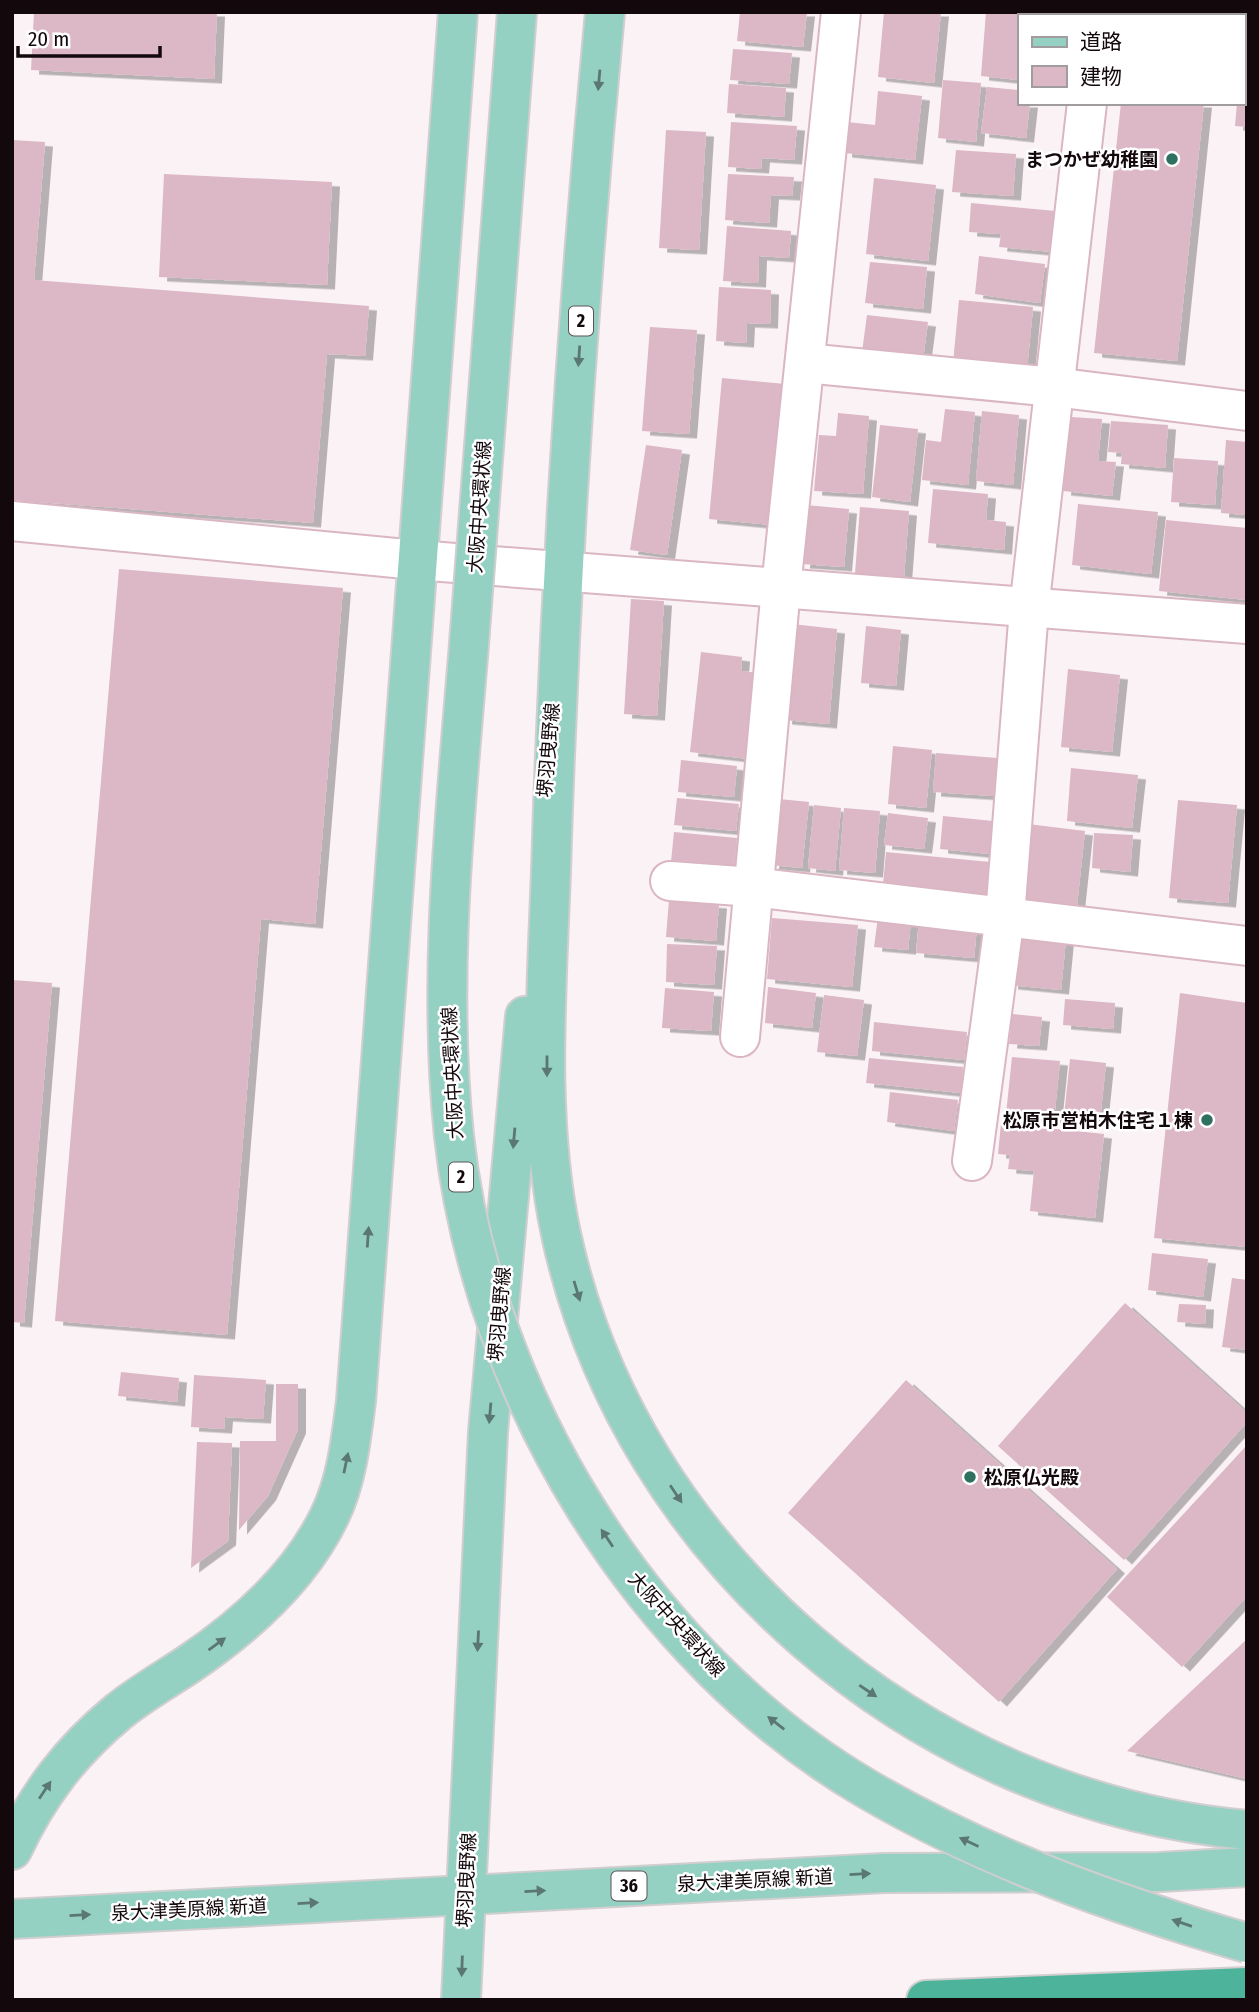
<svg xmlns="http://www.w3.org/2000/svg" width="1259" height="2012" font-family="'Fira Sans Condensed','Noto Sans JP',sans-serif">
  <defs>
    <filter id="shadow"><feDropShadow dx="8" dy="4.5" stdDeviation="0" flood-color="#0004"/></filter>
  </defs>
  <rect width="100%" height="100%" fill="#faf2f5"/>
  <!-- building -->
  <g fill="#dcb7c5" filter="url(#shadow)">
    <polygon points="34,12 217,12 214,79 31,70"/>
    <polygon points="740,12 807,12 803,47 737,41"/>
    <polygon points="884,12 941,12 934,83 878,77"/>
    <polygon points="986,12 1049,12 1049,16 1019,16 1019,80 981,76"/>
    <polygon points="1130,12 1247,12 1247,127 1235,126 1237,103 1243,103 1243,16 1130,16"/>
    <polygon points="733,49 792,53 789,84 730,80"/>
    <polygon points="943,80 981,83 976,142 938,138"/>
    <polygon points="729,84 786,88 784,117 727,113"/>
    <polygon points="987,87 1019,90 1019,103 1030,103 1026,138 981,133"/>
    <polygon points="878,91 922,96 915,160 844,153 847,122 875,125"/>
    <polygon points="1121,103 1204,103 1177,361 1094,353"/>
    <polygon points="731,122 797,126 794,160 762,158 761,169 728,167"/>
    <polygon points="666,130 706,132 699,250 659,248"/>
    <polygon points="12,140 45,142 34,280 369,306 365,356 327,354 313,523 12,500"/>
    <polygon points="956,150 1016,154 1013,196 952,192"/>
    <polygon points="164,174 332,182 327,285 159,277"/>
    <polygon points="728,174 794,177 792,196 771,195 769,223 725,220"/>
    <polygon points="874,178 936,185 928,261 866,254"/>
    <polygon points="971,203 1056,211 1053,252 999,247 1001,234 969,232"/>
    <polygon points="727,226 791,231 789,258 759,256 758,283 723,281"/>
    <polygon points="979,256 1045,264 1040,303 975,294"/>
    <polygon points="870,262 927,267 923,309 865,303"/>
    <polygon points="719,287 771,290 770,324 747,323 746,343 716,341"/>
    <polygon points="959,300 1033,307 1027,369 953,363"/>
    <polygon points="867,315 928,322 923,359 862,352"/>
    <polygon points="650,327 697,330 689,434 642,431"/>
    <polygon points="722,378 785,384 772,525 709,519"/>
    <polygon points="945,409 975,412 968,485 922,480 926,440 941,442"/>
    <polygon points="982,411 1019,415 1013,485 976,481"/>
    <polygon points="838,413 869,416 863,494 814,491 819,435 836,436"/>
    <polygon points="1071,417 1102,419 1098,461 1116,462 1112,496 1063,491"/>
    <polygon points="1111,421 1168,425 1165,468 1121,464 1122,453 1108,452"/>
    <polygon points="880,425 918,429 910,502 872,497"/>
    <polygon points="1226,440 1247,442 1247,515 1221,513"/>
    <polygon points="646,445 682,450 667,555 630,550"/>
    <polygon points="1174,458 1218,461 1215,505 1171,502"/>
    <polygon points="933,489 988,494 986,520 1006,522 1004,550 928,543"/>
    <polygon points="1078,504 1158,512 1151,574 1072,565"/>
    <polygon points="806,505 849,509 844,567 802,564"/>
    <polygon points="860,507 909,511 904,577 855,574"/>
    <polygon points="1166,520 1247,528 1247,600 1159,591"/>
    <polygon points="119,569 343,588 315,924 261,919 227,1335 55,1321"/>
    <polygon points="631,599 664,601 657,716 624,714"/>
    <polygon points="792,624 837,629 829,724 784,720"/>
    <polygon points="866,626 901,630 896,686 861,683"/>
    <polygon points="701,652 742,657 741,671 759,673 749,759 690,752"/>
    <polygon points="1068,669 1120,675 1112,752 1061,747"/>
    <polygon points="893,746 932,750 926,808 888,804"/>
    <polygon points="936,753 997,758 993,796 933,792"/>
    <polygon points="681,760 737,766 734,797 678,792"/>
    <polygon points="1071,768 1138,775 1132,828 1067,821"/>
    <polygon points="677,798 739,804 736,831 674,825"/>
    <polygon points="779,799 809,802 802,868 771,865"/>
    <polygon points="1178,800 1237,805 1228,903 1169,898"/>
    <polygon points="814,805 841,808 835,871 808,868"/>
    <polygon points="844,808 880,811 875,873 839,870"/>
    <polygon points="888,813 928,818 924,849 884,845"/>
    <polygon points="943,816 993,821 990,854 940,849"/>
    <polygon points="1028,824 1085,831 1077,905 1020,899"/>
    <polygon points="674,832 737,838 734,868 671,862"/>
    <polygon points="1094,833 1133,835 1130,872 1092,868"/>
    <polygon points="886,852 990,862 986,896 883,885"/>
    <polygon points="669,900 719,904 716,941 666,937"/>
    <polygon points="878,917 911,920 908,950 874,947"/>
    <polygon points="772,918 858,925 852,987 767,979"/>
    <polygon points="919,920 977,926 974,958 916,953"/>
    <polygon points="1015,934 1066,939 1061,990 1010,985"/>
    <polygon points="667,944 717,946 714,985 666,982"/>
    <polygon points="12,980 52,983 24,1323 12,1322"/>
    <polygon points="768,987 816,993 812,1028 765,1023"/>
    <polygon points="665,988 714,992 711,1031 662,1028"/>
    <polygon points="1180,993 1247,1003 1247,1247 1154,1238"/>
    <polygon points="824,995 864,1000 857,1056 817,1052"/>
    <polygon points="1065,999 1115,1003 1113,1029 1063,1025"/>
    <polygon points="1012,1014 1042,1017 1039,1046 1009,1044"/>
    <polygon points="874,1022 967,1032 964,1060 872,1051"/>
    <polygon points="1012,1057 1060,1061 1054,1119 1006,1114"/>
    <polygon points="869,1058 963,1067 961,1093 866,1083"/>
    <polygon points="1070,1059 1106,1063 1100,1120 1064,1116"/>
    <polygon points="890,1092 958,1100 954,1131 887,1122"/>
    <polygon points="1001,1123 1104,1134 1095,1218 1030,1211 1034,1171 1008,1169 1010,1155 998,1154"/>
    <polygon points="1152,1253 1208,1259 1203,1297 1148,1290"/>
    <polygon points="1232,1278 1247,1280 1247,1350 1222,1347"/>
    <polygon points="1125,1303 1247,1413 1247,1422 1124,1560 998,1446"/>
    <polygon points="1179,1304 1206,1305 1205,1324 1177,1322"/>
    <polygon points="121,1372 179,1378 177,1402 118,1396"/>
    <polygon points="194,1375 266,1380 263,1419 225,1417 224,1429 191,1427"/>
    <polygon points="906,1380 1117,1569 999,1702 788,1513"/>
    <polygon points="276,1384 298,1384 298,1429 268,1496 239,1530 240,1441 276,1441"/>
    <polygon points="197,1442 232,1443 228,1541 191,1568"/>
    <polygon points="1247,1445 1247,1596 1182,1667 1107,1597"/>
    <polygon points="1247,1639 1247,1779 1127,1751"/>
  </g>
  <g fill="none" stroke-linecap="round" stroke-linejoin="round">
    <defs>
      <g id="minor">
        <polyline points="1097,16 1098,12"/>
        <polyline points="805,363 1054,387 1247,411"/>
        <polyline points="12,521 416,560 1247,624"/>
        <polyline points="670,881 753,887 1247,946"/>
        <polyline points="740,1037 781,588 841,12"/>
        <polyline points="972,1161 1005,916 1029,609 1087,103"/>
      </g>
      <g id="major">
        <path d="M 605,12 C 579,287 561,562 552,838 C 549,966 534,1109 561,1234 C 630,1556 921,1801 1247,1830"/>
        <path d="M 12,1850 C 38,1794 71,1751 118,1712 C 140,1694 165,1680 189,1664 C 245,1626 300,1578 330,1515 C 347,1480 351,1439 356,1401 L 458,12"/>
        <polyline points="12,1919 884,1873 1160,1872 1247,1867"/>
        <polyline points="461,2000 488,1432 525,1016"/>
      </g>
      <polyline id="highway" points="926,2000 1247,1987"/>
    </defs>
    <!-- minor casing -->
    <use href="#minor" stroke="#dab6c3" stroke-width="42"/>
    <!-- major casing -->
    <use href="#major" stroke="#d0cece" stroke-width="42"/>
    <!-- highway casing -->
    <use href="#highway" stroke="#d0cece" stroke-width="42"/>
    <!-- minor -->
    <use href="#minor" stroke="#fff" stroke-width="38"/>
    <!-- major -->
    <use href="#major" stroke="#95d1c3" stroke-width="38"/>
    <!-- highway -->
    <use href="#highway" stroke="#4eb39b" stroke-width="38"/>
    <defs>
      <path id="major-bridge" d="M 517,12 C 501,223 485,434 469,644 C 456,807 437,974 454,1136 C 482,1394 642,1657 867,1789 C 985,1858 1116,1905 1247,1943"/>
    </defs>
    <!-- major-bridge casing -->
    <use href="#major-bridge" stroke="#d0cece" stroke-width="42" stroke-linecap="butt"/>
    <!-- major-bridge -->
    <use href="#major-bridge" stroke="#95d1c3" stroke-width="38"/>
  </g>
  <!-- one-way arrows -->
  <defs><path id="oneway-solid" d="M-6-.8H1V-3.2L6.5 0L1 3.2V.8H-6Z" transform="scale(1.75)"/></defs>
  <g fill="#5a7771">
    <use href="#oneway-solid" transform="translate(599 80) rotate(95)"/>
    <use href="#oneway-solid" transform="translate(579 356) rotate(94)"/>
    <use href="#oneway-solid" transform="translate(547 1066) rotate(90)"/>
    <use href="#oneway-solid" transform="translate(514 1138) rotate(95)"/>
    <use href="#oneway-solid" transform="translate(368 1237) rotate(-86)"/>
    <use href="#oneway-solid" transform="translate(577 1291) rotate(73)"/>
    <use href="#oneway-solid" transform="translate(490 1413) rotate(95)"/>
    <use href="#oneway-solid" transform="translate(346 1463) rotate(-78)"/>
    <use href="#oneway-solid" transform="translate(676 1494) rotate(56)"/>
    <use href="#oneway-solid" transform="translate(607 1538) rotate(-124)"/>
    <use href="#oneway-solid" transform="translate(478 1641) rotate(93)"/>
    <use href="#oneway-solid" transform="translate(217 1644) rotate(-36)"/>
    <use href="#oneway-solid" transform="translate(868 1691) rotate(34)"/>
    <use href="#oneway-solid" transform="translate(776 1723) rotate(-142)"/>
    <use href="#oneway-solid" transform="translate(45 1790) rotate(-56)"/>
    <use href="#oneway-solid" transform="translate(969 1842) rotate(-155)"/>
    <use href="#oneway-solid" transform="translate(860 1874) rotate(-3)"/>
    <use href="#oneway-solid" transform="translate(535 1891) rotate(-3)"/>
    <use href="#oneway-solid" transform="translate(308 1903) rotate(-3)"/>
    <use href="#oneway-solid" transform="translate(80 1915) rotate(-3)"/>
    <use href="#oneway-solid" transform="translate(1182 1923) rotate(-161)"/>
    <use href="#oneway-solid" transform="translate(462 1966) rotate(92)"/>
  </g>
  <!-- markers -->
  <g fill="#2f7161" stroke="#fff" stroke-width="2.5">
    <circle cx="1172" cy="159" r="7"/>
    <circle cx="1207" cy="1120" r="7"/>
    <circle cx="970" cy="1477" r="7"/>
  </g>
  <g text-anchor="middle" stroke-width="5" stroke-linejoin="round" paint-order="stroke">
    <!-- shield labels -->
    <g fill="#fff" stroke="#5a5255" stroke-width="2">
      <rect x="569" y="306.5" width="24" height="29" rx="5"/>
      <rect x="449" y="1162.5" width="24" height="29" rx="5"/>
      <rect x="611.5" y="1871.5" width="35" height="29" rx="5"/>
    </g>
    <g font-size="18" font-weight="bold" fill="#13080c">
      <text x="581" y="327">2</text>
      <text x="461" y="1183">2</text>
      <text x="629" y="1892">36</text>
    </g>
    <!-- poi labels -->
    <g font-size="19" font-weight="bold" fill="#13080c" stroke="#fff" text-anchor="end">
      <text x="1158" y="166">まつかぜ幼稚園</text>
      <text x="1193" y="1127">松原市営柏木住宅１棟</text>
      <text x="984" y="1484" text-anchor="start">松原仏光殿</text>
    </g>
    <!-- street labels -->
    <g font-size="19" fill="#13080c" stroke="#fff">
      <text transform="translate(479 507) rotate(-86)" y="7">大阪中央環状線</text>
      <text transform="translate(548 750) rotate(-85)" y="7">堺羽曳野線</text>
      <text transform="translate(452 1073) rotate(-93)" y="7">大阪中央環状線</text>
      <text transform="translate(499 1314) rotate(-85)" y="7">堺羽曳野線</text>
      <text transform="translate(677 1624) rotate(48)" y="7">大阪中央環状線</text>
      <text transform="translate(466 1880) rotate(-87)" y="7">堺羽曳野線</text>
      <text transform="translate(755 1880) rotate(-3)" y="7">泉大津美原線 新道</text>
      <text transform="translate(189 1909) rotate(-3)" y="7">泉大津美原線 新道</text>
    </g>
  </g>
  <!-- border -->
  <rect width="1259" height="2012" fill="none" stroke="#13080c" stroke-width="28"/>
  <!-- legend -->
  <rect x="1018" y="14" width="228" height="91" fill="#ffffff" stroke="#a19c9e" stroke-width="2"/>
  <rect x="1032" y="37" width="35" height="10" fill="#95d1c3" stroke="#a19c9e" stroke-width="2"/>
  <text x="1080" y="49" font-size="21" fill="#13080c">道路</text>
  <rect x="1032" y="66" width="35" height="21" fill="#dcb7c5" stroke="#a19c9e" stroke-width="2"/>
  <text x="1080" y="84" font-size="21" fill="#13080c">建物</text>
  <!-- scale -->
  <path d="M18 46v10h142v-10" fill="none" stroke="#13080c" stroke-width="3.5"/>
  <text x="28" y="46" font-size="21" fill="#13080c" stroke="#ffffff" stroke-width="5" paint-order="stroke">20 m</text>
</svg>
